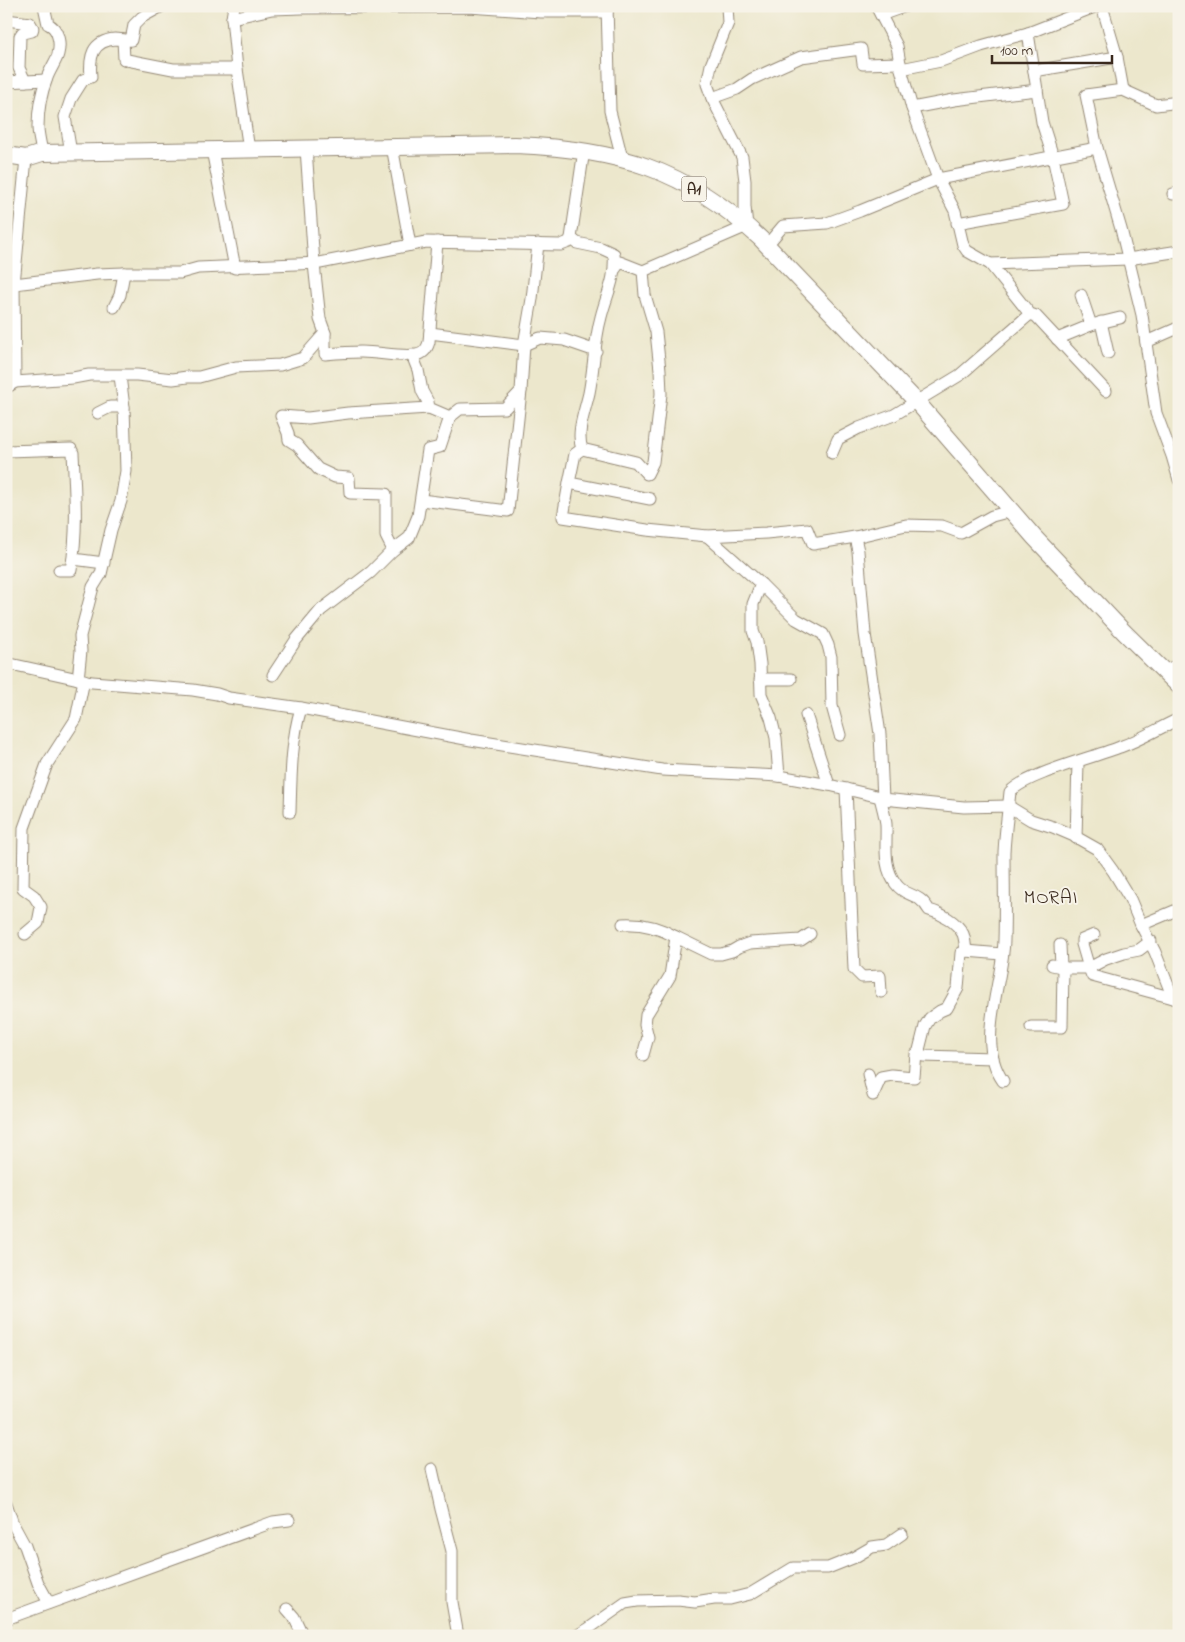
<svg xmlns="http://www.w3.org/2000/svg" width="1185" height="1642" font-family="'Indie Flower',sans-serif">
  <rect width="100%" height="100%" fill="#f7f3e8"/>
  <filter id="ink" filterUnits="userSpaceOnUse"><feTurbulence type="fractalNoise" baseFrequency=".02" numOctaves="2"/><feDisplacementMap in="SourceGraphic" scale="10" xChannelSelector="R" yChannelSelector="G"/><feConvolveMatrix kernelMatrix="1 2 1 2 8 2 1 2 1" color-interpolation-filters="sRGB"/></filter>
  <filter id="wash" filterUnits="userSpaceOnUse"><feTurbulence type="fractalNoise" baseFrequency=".0096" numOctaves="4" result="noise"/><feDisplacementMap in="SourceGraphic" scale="20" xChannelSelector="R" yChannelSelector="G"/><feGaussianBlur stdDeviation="1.12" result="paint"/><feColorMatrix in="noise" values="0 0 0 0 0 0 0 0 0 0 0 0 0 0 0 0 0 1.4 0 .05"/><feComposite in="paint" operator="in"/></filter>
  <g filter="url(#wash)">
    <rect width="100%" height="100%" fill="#ece7cc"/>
  </g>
  <g filter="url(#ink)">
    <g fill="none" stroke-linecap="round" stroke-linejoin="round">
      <defs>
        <g id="minor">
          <polyline points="234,6 232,18 237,69 249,150"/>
          <polyline points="607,6 610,111 622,158"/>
          <polyline points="876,6 897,46 901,69 912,108 938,179 955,211 963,245 967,251 990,264 1030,314 1036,316 1106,391"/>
          <polyline points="881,15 906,6"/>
          <polyline points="232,18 272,9 302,8 469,7 541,12 607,12"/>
          <polyline points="6,20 30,23 33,28 32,31 22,33 20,36 19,68 25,81"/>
          <polyline points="123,40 124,59 127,60 173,69 237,69"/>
          <polyline points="1117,57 1123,90"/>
          <polyline points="901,69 941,61 981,46 1028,33 1097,6"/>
          <polyline points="1034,71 1117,57 1102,6"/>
          <polyline points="6,82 46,80"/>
          <polyline points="712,98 737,89 752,79 801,57 861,49 863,64 900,63"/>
          <polyline points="1179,102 1156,105 1123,90 1086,95 1097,148 1121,229 1142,315 1156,413 1172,456 1179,480"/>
          <polyline points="912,108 954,100 1037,90 1028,33"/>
          <polyline points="392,146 410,245"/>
          <path d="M 306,148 L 314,264 L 320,319 L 325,333 L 325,354 C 337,353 349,352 361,352 C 379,352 398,357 416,355 C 424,354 427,349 429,342 L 437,242"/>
          <polyline points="212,150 235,268"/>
          <path d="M 42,153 C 41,145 38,135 38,127 C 38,111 41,93 47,78 C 49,71 58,58 58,54 C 61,43 58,28 48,24 L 44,6"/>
          <path d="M 71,153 L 65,117 L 71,99 L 83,80 L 91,77 C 89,57 92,41 115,39 C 121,39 126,41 131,40 L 134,25 L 142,17 L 162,6"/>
          <polyline points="1173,194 1179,193"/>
          <polyline points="957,223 1063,204 1053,157 1042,122 1037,90"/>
          <path d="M 571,238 L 577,243 L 601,248 L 614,254 C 616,280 607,293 601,317 C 594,342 594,368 589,393 C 585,411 576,432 582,449 L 636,462 L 647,474 L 653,462 L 661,394 L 660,370 L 656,332 L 645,295 L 643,271 L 747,226 L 745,207 L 745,181 L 742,157 L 712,98 L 707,84 L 711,65 L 728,23 L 727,6"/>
          <polyline points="767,245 783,226 827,223 860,211 938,179 1097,148"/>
          <polyline points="990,264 1128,259 1179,251"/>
          <polyline points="615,269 620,262 643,271"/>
          <polyline points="14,284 97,274 124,273 180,273 198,268 320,263 426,242 561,245 569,242 571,238 584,150"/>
          <polyline points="1081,295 1091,325"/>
          <polyline points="114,307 120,295 124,273"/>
          <polyline points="1101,322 1108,353"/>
          <polyline points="430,333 524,345 540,338 564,340 596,351"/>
          <polyline points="1057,339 1091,325 1120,318"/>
          <polyline points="1146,342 1178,328"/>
          <polyline points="412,355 418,370 422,391 428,402 429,408 450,417"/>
          <polyline points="120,376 124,407"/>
          <polyline points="15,382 73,378 89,375 137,375 173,379 187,377 199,377 236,367 280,365 303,358 325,333"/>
          <polyline points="6,386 9,386 15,382 14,284 26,158"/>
          <polyline points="582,449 575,454 569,483 650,499"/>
          <path d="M 6,451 L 71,449 L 73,453 C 75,492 78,531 71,570 L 59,570"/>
          <polyline points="832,453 838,439 859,428 894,415 960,375 1030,314"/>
          <polyline points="569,483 563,517 647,530 707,536 766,533 807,529 813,544 855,537 906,525 942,526 961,533 992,516 1011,511"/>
          <polyline points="421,500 508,511 521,391"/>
          <polyline points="707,536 761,584 796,619 823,634 828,645 831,657 832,706 840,735"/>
          <polyline points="855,537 858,551 865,634 880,734 883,799"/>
          <polyline points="393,550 386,536 386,494 350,493 349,478 335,477 318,469 297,445 289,440 288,433 281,416 308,418 348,413 429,408"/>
          <polyline points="73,559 104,563"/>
          <polyline points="761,584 753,604 753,631 757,642 760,664 761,694 771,718 776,738 779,776"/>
          <polyline points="6,663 92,682 193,690 217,694 229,698 301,708 471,740 662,770 779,776 829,785 880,797 883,799 964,807 1008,806 1031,820 1053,827 1074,836 1097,849 1113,871 1130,899 1141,925 1155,952 1173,998"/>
          <polyline points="1163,672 1179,664"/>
          <polyline points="273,675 296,640 321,610 371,572 393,550 409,538 418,516 428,450 440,447 450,417 460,409 505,408 521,391 524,345 532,299 538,244"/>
          <polyline points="78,679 81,651 80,636 93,587 101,574 111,530 121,501 126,471 124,407 110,407 98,413"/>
          <polyline points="760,680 767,679 791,679"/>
          <polyline points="806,715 829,785"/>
          <polyline points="846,789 854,969 862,977 880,976 881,992"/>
          <path d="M 880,797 C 882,806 885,815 886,824 C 887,845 882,866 896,884 C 906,898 918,891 929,910 C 941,913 957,922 963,934 C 965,939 965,945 966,951"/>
          <path d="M 290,812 C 291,777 291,741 301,708"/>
          <polyline points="1076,838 1078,762"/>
          <path d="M 623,924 C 642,923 660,928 676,937 L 670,976 L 646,1015 L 645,1025 L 648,1037 L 643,1055"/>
          <polyline points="1141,925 1179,909"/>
          <polyline points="25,934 38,923 41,907 34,896 23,888 24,828 47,764 76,719 84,680"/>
          <polyline points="1094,935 1082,940 1082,944 1089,968 1106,959 1124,953 1139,950 1151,941"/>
          <polyline points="676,937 711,954 721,954 732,951 739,947 750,943 801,940 810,934"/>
          <polyline points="1060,945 1061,967"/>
          <polyline points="1052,965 1066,968 1089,968 1092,976 1177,999"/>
          <polyline points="1031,1027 1062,1027 1063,967"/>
          <polyline points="993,1058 923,1056 918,1054 925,1026 930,1018 940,1011 947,1008 958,988 961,953 966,951 1002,954"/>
          <polyline points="868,1074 873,1095 881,1077 892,1075 914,1077 916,1054 920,1052"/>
          <path d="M 1003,1081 C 975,1042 1003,983 1004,940 C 1005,911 1004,882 1004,852 C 1005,832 1008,812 1010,792 C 1026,774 1095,757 1120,747 C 1140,740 1159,728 1179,719"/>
          <polyline points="432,1469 441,1509 452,1551 452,1602 458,1636"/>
          <polyline points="6,1503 13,1524 25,1546 38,1583 49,1603"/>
          <polyline points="287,1609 294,1617 303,1636"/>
          <polyline points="6,1619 273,1522 289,1520"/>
          <polyline points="576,1636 588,1629 625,1603 637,1601 678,1600 695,1602 714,1599 730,1599 750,1594 793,1568 828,1568 853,1558 872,1547 886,1545 902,1534"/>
        </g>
        <path id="highway" d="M 6,155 L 26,158 L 42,153 L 515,145 C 616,149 685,168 761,239 L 917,402 L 1034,537 L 1124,632 L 1179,686"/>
      </defs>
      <!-- minor casing -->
      <use href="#minor" stroke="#948875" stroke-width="13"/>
      <!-- highway casing -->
      <use href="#highway" stroke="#948875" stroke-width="18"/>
      <!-- minor -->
      <use href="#minor" stroke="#fff" stroke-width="11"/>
      <!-- highway -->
      <use href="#highway" stroke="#fff" stroke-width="16"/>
    </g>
  </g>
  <g text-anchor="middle" stroke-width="4" stroke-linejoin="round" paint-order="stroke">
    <!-- shield labels -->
    <rect fill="#f7f3e8" stroke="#73665b" stroke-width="1" x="681.5" y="176.5" width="25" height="25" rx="4"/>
    <g font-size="15" font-weight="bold" fill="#3b2a1e">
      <text x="694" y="194">A1</text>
    </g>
    <!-- quarter labels -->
    <g font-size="19" letter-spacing="1" fill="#3b2a1e" stroke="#f7f3e8">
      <text x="1051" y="903">MORAI</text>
    </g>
  </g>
  <!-- margin -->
  <rect width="1185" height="1642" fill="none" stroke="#f7f3e8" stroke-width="25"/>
  <!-- scale -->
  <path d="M992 55v8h120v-8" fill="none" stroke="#3b2a1e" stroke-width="2.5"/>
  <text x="1000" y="55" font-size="15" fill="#3b2a1e" stroke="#f7f3e8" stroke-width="4" paint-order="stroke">100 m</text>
</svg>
